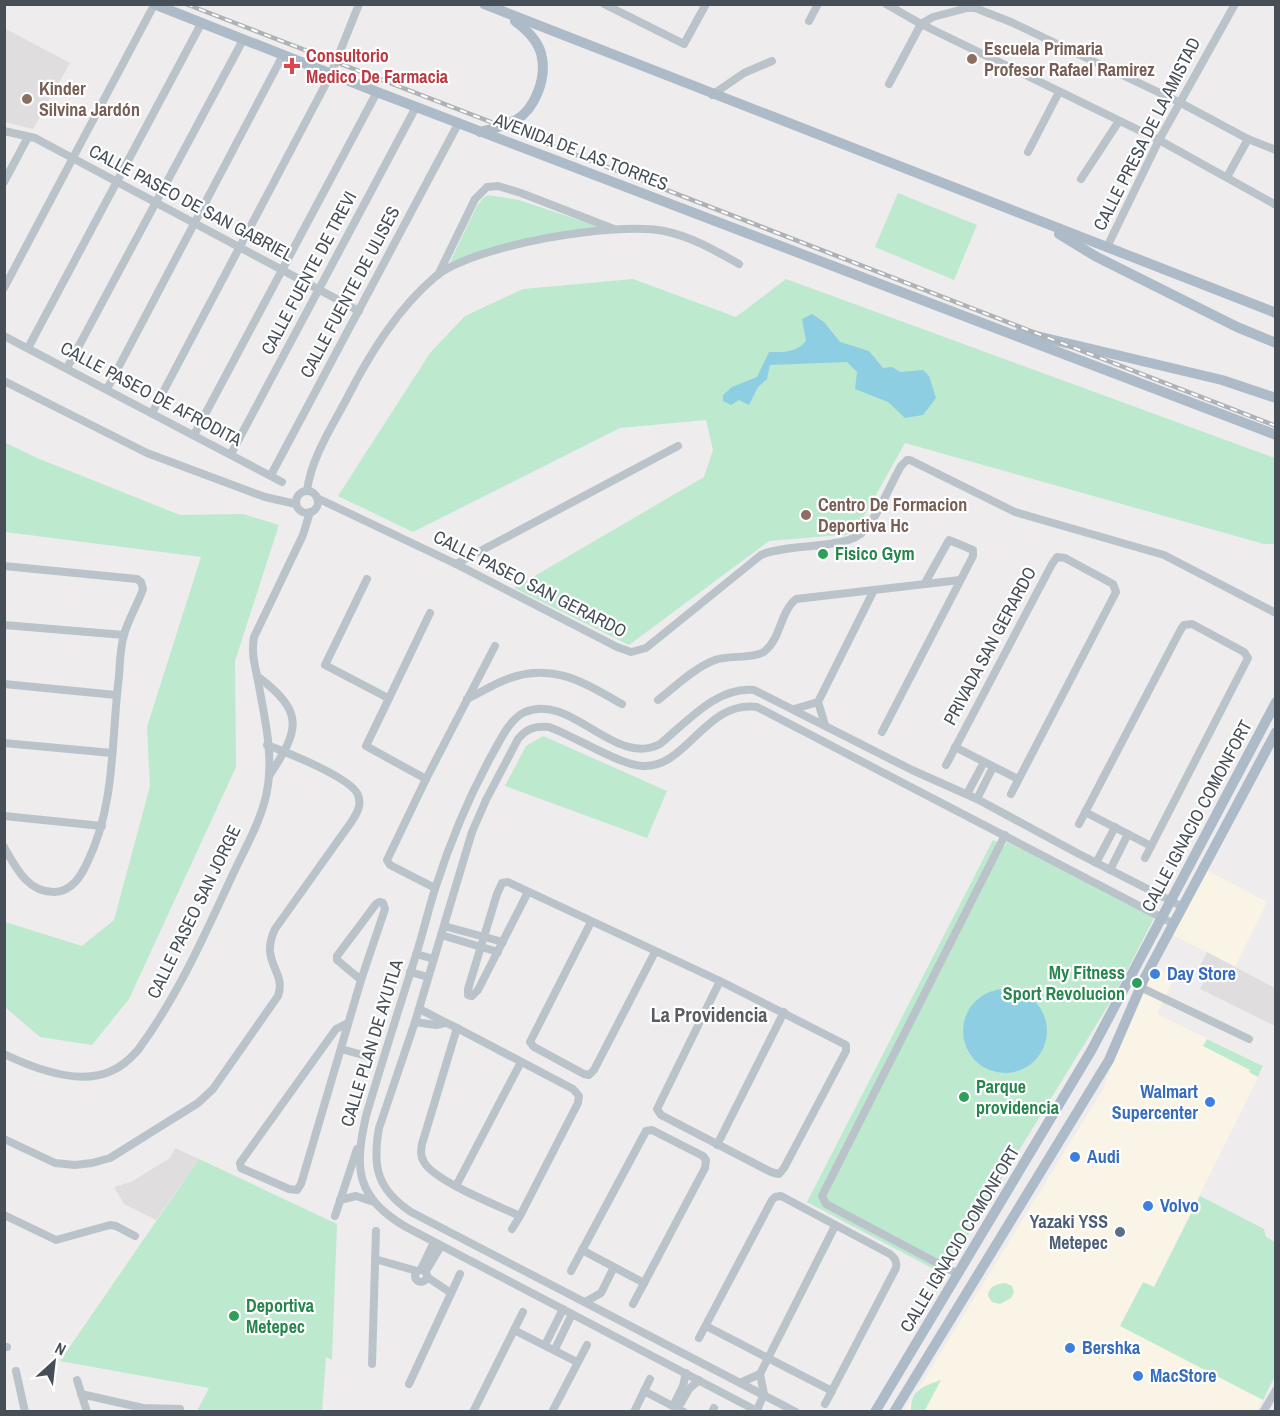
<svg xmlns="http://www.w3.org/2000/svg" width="1280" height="1416" font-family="'Archivo Narrow',sans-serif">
  <rect width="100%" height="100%" fill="#eeecec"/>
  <!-- commercial -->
  <polygon fill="#f9f4e5" points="1201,867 1267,902 1235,967 1171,934 1155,966 1175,976 1157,1014 1264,1066 1154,1287 1144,1283 1120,1325 1263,1400 1256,1411 904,1412 1103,1089 1135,1002"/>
  <!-- education -->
  <g fill="#dfdddd">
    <polygon points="4,28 70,63 33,129 5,122"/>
    <polygon points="1207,952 1275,988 1275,1026 1200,989 1206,977 1197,972"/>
    <polygon points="175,1148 199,1159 156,1220 124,1204 114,1187 131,1182 170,1158"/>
  </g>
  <!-- green -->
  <g fill="#bde9cf">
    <polygon points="898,193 977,225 954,280 875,247"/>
    <polygon points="488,195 519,200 600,227 488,250 450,262 477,206 483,198"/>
    <polygon points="633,279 736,317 786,279 1275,458 1275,544 1264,544 905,443 854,534 769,541 629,645 514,588 704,477 713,450 706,420 620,428 413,532 338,496 430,353 465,316 523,289"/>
    <polygon points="4,442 37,458 180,515 243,514 279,525 235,661 236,767 129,999 92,1045 40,1037 5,1007 5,922 82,946 114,920 150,786 147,727 201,557 5,532"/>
    <polygon points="543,736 667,791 647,838 505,786 526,746"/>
    <polygon points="993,840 1005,846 1007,842 1155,916 1114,996 983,1209 945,1275 807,1202"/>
    <polygon points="1207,1039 1263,1066 1258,1077 1249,1072 1250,1070 1203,1046"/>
    <polygon points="199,1159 337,1224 332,1360 326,1357 322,1411 197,1411 209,1388 60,1361"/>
    <polygon points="1200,1196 1264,1229 1266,1237 1275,1242 1275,1376 1263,1400 1120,1326 1143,1282 1154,1287"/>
    <path d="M 1005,1283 L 1012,1286 L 1014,1292 L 1011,1298 L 1000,1304 L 992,1302 L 988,1296 C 989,1286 996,1284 1005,1283 Z"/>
    <path d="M 941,1380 L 925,1410 L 926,1411 L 911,1411 C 910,1390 924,1386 941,1380 Z"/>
  </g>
  <!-- water -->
  <g fill="#8ecee2">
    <path d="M 812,314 L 824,322 L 840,342 L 869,351 L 883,368 L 892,367 L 900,372 L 923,370 L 929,376 L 936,398 L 923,415 L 905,418 L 888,402 L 855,389 L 857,372 L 847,362 L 770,365 L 767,379 L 758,387 L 749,405 L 739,400 L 731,405 L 723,401 L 723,395 L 732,387 L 757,377 L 769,352 C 784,352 796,353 806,341 L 802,319 Z"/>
    <circle cx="1005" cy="1031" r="42"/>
  </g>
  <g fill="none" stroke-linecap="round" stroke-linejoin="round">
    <!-- minor -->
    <g stroke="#bbc3ca" stroke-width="8">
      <polyline points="604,4 684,44 706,4"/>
      <polyline points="886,4 921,24 1159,140 1276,205"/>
      <polyline points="809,21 818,4"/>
      <polyline points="889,84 921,24 933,17 967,8 975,8 1011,22 1179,102 1248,139 1276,150"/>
      <polyline points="712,95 744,73 772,61"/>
      <polyline points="4,131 35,138 359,311"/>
      <polyline points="1028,152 1059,92"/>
      <polyline points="1227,177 1248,139"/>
      <polyline points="1081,179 1119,121"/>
      <polyline points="4,182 28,137"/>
      <polyline points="1107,247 1159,140 1235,4"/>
      <polyline points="438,275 475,199 487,187 498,186 521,193 614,229"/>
      <polyline points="4,288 154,5"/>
      <polyline points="4,336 282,482"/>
      <polyline points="28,348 201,24"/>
      <polyline points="67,368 243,40"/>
      <polyline points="4,381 147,453 265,497 296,504"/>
      <polyline points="107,389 283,55"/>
      <polyline points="152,413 331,74 359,4"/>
      <polyline points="194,435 377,92"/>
      <polyline points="231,454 416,107"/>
      <polyline points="271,475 458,124"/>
      <path d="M 307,491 C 311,459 331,428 346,400 C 369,355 397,309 436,276 C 475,245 615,221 664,231 C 690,236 716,251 739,264"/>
      <circle cx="307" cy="502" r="11"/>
      <path d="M 317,498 L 456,564 L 617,647 L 631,652 L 646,648 L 761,555 C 787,543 848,550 864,531 C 878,516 890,485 901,466 L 907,460 L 910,460 L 1015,512 L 1164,555 L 1276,613"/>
      <polyline points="456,564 678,446"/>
      <path d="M 4,566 L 137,579 L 141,582 L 143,589 C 138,604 128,619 124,635 C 120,648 120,663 119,676 C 111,739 116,805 87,863 C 81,876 72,891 55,892 C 28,893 16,868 4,847"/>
      <polyline points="367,579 325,665 388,698"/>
      <polyline points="4,625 124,635"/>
      <path d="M 257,676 C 305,712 300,729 269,776"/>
      <polyline points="4,684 116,695"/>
      <path d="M 467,699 C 480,693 492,685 505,680 C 551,661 583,682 622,704"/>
      <path d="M 658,700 C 676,686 694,668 715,660 C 729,655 755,659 765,651 C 781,638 780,612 796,599 L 960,580"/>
      <polyline points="794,709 818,702"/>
      <polyline points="825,725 818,702 874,590"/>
      <polyline points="882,732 973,556 973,550 949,540 925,583"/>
      <polyline points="4,743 112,753"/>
      <polyline points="955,747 1018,779"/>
      <polyline points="946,765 1052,564 1057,557 1065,558 1113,584 1116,592 1011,794"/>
      <polyline points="426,779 366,746 430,613"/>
      <polyline points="967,794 984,762"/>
      <polyline points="977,799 993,767"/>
      <polyline points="1085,812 1151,846"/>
      <polyline points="4,816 102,826"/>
      <polyline points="1079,824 1181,629 1184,625 1192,624 1244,652 1248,658 1145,858"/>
      <polyline points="1096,863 1115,827"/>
      <polyline points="1110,870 1128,834"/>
      <polyline points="435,888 390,865 387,860 426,779 495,646"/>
      <polyline points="528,892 478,990 472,996 468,995 468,989 497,894 502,883 508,882 720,981 846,1045 846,1051 784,1168 779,1174 771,1172 661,1115 657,1109 720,981"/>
      <polyline points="591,922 530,1042 534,1047 584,1074 589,1075 594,1070 655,952"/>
      <polyline points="444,926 503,942"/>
      <polyline points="441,935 498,952"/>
      <polyline points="416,954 434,959"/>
      <polyline points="410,972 428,977"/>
      <polyline points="1140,987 1249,1039"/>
      <path d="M 419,1009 C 432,1015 444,1022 457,1028"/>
      <polyline points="415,1022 436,1025 445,1023"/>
      <polyline points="348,1023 336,1029 240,1163 241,1168 289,1189 297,1190 301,1184 361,980 385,909 383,903 379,902 376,904 337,956 337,960 361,980"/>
      <polyline points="341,1049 370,1057"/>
      <path d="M 4,1054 C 33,1068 77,1085 109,1072 C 120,1068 131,1058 138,1050 C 178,996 205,934 233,874 C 246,846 264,816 268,785 C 273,752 264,714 258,681 C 255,664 251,655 254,637 L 303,535 L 310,512"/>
      <path d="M 4,1139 L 55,1163 L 75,1165 L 92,1163 L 110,1158 L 198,1103 L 213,1089 L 278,996 C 287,971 259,963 275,929 L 352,821 C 357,813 362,805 358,795 C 352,778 286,752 267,745"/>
      <polyline points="717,1145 784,1012"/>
      <polyline points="456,1186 521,1062"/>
      <polyline points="340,1200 356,1196 374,1202"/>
      <polyline points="4,1215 56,1240 110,1225 116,1226 135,1236"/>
      <polyline points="335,1216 357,1149"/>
      <path d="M 512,1229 L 520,1216 L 578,1103 L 579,1096 L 573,1089 L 457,1028 L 422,1144 C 421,1150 420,1156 424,1162 C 434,1181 499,1206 520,1216"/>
      <polyline points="582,1250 644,1283"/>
      <polyline points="375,1259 417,1271"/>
      <polyline points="421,1269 434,1242"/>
      <circle cx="421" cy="1276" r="6"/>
      <polyline points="426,1271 441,1246"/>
      <polyline points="571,1271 646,1131 652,1130 703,1156 706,1160 705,1168 633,1304"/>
      <polyline points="958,1274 826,1204 822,1196 1005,835"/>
      <polyline points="427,1277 451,1293"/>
      <polyline points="585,1302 601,1293 614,1267"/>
      <polyline points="706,1326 832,1391"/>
      <polyline points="514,1330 577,1362"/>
      <path d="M 699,1338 L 772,1200 L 775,1197 L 781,1196 L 890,1254 C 895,1258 897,1261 896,1268 L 825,1404"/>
      <polyline points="545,1345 563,1309"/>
      <polyline points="4,1347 7,1347"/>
      <polyline points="555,1349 572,1314"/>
      <polyline points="372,1364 376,1231"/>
      <polyline points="16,1371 25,1412"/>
      <polyline points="77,1380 87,1412"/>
      <polyline points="742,1382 760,1374 835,1226"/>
      <polyline points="409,1384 460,1274"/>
      <polyline points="644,1391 684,1412"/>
      <polyline points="81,1394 143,1408 180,1409"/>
      <polyline points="681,1403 689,1389 699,1380"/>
      <polyline points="673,1406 683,1386 686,1373"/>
      <polyline points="757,1410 764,1394 760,1374"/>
      <polyline points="473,1412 523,1312"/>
      <polyline points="552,1412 587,1345"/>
      <polyline points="634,1412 650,1379"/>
      <polyline points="712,1412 714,1408"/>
      <path d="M 759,1412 L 406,1227 C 356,1198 354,1169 366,1116 C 382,1062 399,1008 416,955 C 423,933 428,911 435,889 C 450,842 470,794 494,751 C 502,737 510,719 525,712 C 571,692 615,768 660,744 C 687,722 717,686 754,690 L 912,770 L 977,799 L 1079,854 L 1183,907"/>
      <path d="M 796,1412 L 411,1212 C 377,1189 372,1167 379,1128 L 415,1022 L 472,832 L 486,800 L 518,739 C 527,728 535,726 549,727 C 574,736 620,765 642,766 C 687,769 705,700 757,707 L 1174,924"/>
      <polyline points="1263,1412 1276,1390"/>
    </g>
    <!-- major -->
    <g stroke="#adbac8" stroke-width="10">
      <polyline points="154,4 377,92 1276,435"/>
      <polyline points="484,4 1276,313"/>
      <path d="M 480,132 C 492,129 505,126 516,120 C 535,109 546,79 542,58 C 540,42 527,30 515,21"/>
      <polyline points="1059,234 1095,256 1237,327 1276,343"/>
      <polyline points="1020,332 1222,380 1276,398"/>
      <polyline points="875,1412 1091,1051 1276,702"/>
      <polyline points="894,1412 1109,1060 1144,979 1276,732"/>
    </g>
    <defs>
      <polyline id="rail" points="186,4 1276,426"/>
    </defs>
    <!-- rail casing -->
    <use href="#rail" stroke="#aeb1b5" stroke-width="4.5"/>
    <!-- rail -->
    <use href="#rail" stroke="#fff" stroke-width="2" stroke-dasharray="7" stroke-linecap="butt"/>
  </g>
  <!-- markers -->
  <g fill="#8d6e63" stroke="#fff" stroke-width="2">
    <circle cx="972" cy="59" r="6"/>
    <circle cx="27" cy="99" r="6"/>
    <circle cx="806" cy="515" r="6"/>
  </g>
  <path fill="#e0444e" stroke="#fff" stroke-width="2" d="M289 57h6v6h6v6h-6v6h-6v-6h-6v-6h6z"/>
  <g fill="#2e9e5b" stroke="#fff" stroke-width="2">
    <circle cx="823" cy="554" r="6"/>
    <circle cx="1137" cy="983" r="6"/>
    <circle cx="964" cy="1097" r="6"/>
    <circle cx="234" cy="1316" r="6"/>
  </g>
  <g fill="#3f7fe0" stroke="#fff" stroke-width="2">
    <circle cx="1155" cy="974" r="6"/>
    <circle cx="1210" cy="1102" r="6"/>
    <circle cx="1075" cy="1157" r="6"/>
    <circle cx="1148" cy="1206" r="6"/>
    <circle cx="1070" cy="1348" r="6"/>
    <circle cx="1138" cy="1376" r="6"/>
  </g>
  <circle fill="#5c6f8a" stroke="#fff" stroke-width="2" cx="1120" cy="1232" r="6"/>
  <g text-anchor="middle" stroke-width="4.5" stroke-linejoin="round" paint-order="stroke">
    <!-- education labels -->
    <g font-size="18" font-weight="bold" fill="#785e54" stroke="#fff" text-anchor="start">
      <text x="984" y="55">Escuela Primaria<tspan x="984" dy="21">Profesor Rafael Ramirez</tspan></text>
      <text x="39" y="95">Kinder<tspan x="39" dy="21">Silvina Jardón</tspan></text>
      <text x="818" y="511">Centro De Formacion<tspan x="818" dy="21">Deportiva Hc</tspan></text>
    </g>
    <!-- health labels -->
    <g font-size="18" font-weight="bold" fill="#be3a42" stroke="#fff" text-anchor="start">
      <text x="306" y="62">Consultorio<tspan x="306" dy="21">Medico De Farmacia</tspan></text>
    </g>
    <!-- street labels -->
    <g font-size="18" fill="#464e57" stroke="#fff">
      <text transform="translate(1147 134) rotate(-63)" y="6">CALLE PRESA DE LA AMISTAD</text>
      <text transform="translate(581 152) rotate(21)" y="6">AVENIDA DE LAS TORRES</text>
      <text transform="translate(191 203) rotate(28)" y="6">CALLE PASEO DE SAN GABRIEL</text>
      <text transform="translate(309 273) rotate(-62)" y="6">CALLE FUENTE DE TREVI</text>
      <text transform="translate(350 292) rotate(-62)" y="6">CALLE FUENTE DE ULISES</text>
      <text transform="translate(151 394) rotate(28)" y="6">CALLE PASEO DE AFRODITA</text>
      <text transform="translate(530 584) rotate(27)" y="6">CALLE PASEO SAN GERARDO</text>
      <text transform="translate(990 646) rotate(-62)" y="6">PRIVADA SAN GERARDO</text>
      <text transform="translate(1197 816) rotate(-62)" y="6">CALLE IGNACIO COMONFORT</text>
      <text transform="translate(194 912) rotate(-64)" y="6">CALLE PASEO SAN JORGE</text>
      <text transform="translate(372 1043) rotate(-73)" y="6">CALLE PLAN DE AYUTLA</text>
      <text transform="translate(960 1239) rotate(-59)" y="6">CALLE IGNACIO COMONFORT</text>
    </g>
    <!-- leisure labels -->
    <g font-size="18" font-weight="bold" fill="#27864d" stroke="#fff" text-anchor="start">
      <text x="835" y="560">Fisico Gym</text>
      <text x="1125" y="979" text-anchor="end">My Fitness<tspan x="1125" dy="21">Sport Revolucion</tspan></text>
      <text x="976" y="1093">Parque<tspan x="976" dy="21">providencia</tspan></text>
      <text x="246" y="1312">Deportiva<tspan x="246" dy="21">Metepec</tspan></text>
    </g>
    <!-- shop labels -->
    <g font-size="18" font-weight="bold" fill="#366cbe" stroke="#fff" text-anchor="start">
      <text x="1167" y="980">Day Store</text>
      <text x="1198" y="1098" text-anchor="end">Walmart<tspan x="1198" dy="21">Supercenter</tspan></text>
      <text x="1087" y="1163">Audi</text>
      <text x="1160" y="1212">Volvo</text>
      <text x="1082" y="1354">Bershka</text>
      <text x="1150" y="1382">MacStore</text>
    </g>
    <!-- service labels -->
    <g font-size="18" font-weight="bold" fill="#4e5e75" stroke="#fff" text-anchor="end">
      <text x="1108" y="1228">Yazaki YSS<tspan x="1108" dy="21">Metepec</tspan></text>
    </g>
    <!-- neighbourhood labels -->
    <g font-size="20" font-weight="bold" fill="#595c60" stroke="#fff">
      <text x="709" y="1022">La Providencia</text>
    </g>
  </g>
  <!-- border -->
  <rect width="1280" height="1416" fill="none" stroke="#464e57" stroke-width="12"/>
  <!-- north arrow -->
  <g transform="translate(54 1362) rotate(27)" stroke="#ffffff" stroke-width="4.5" paint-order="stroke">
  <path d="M0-4.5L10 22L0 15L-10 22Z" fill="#464e57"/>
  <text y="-9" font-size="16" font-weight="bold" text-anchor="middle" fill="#464e57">N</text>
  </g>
</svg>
